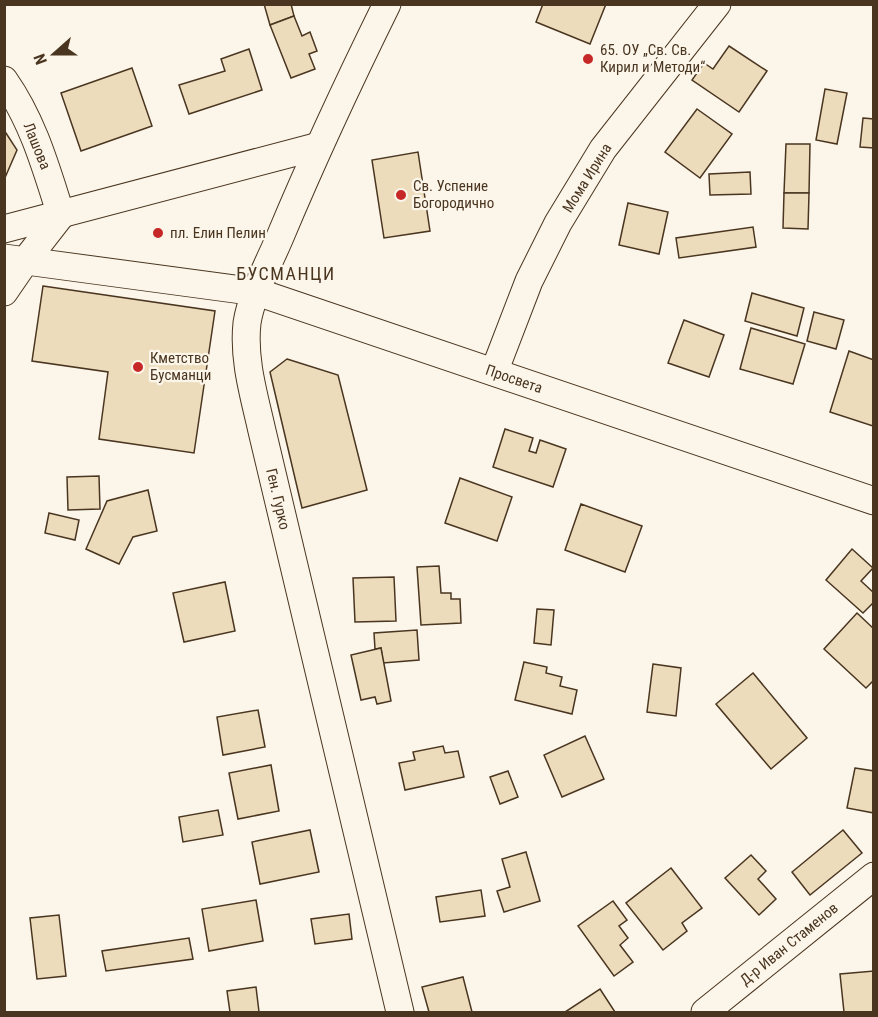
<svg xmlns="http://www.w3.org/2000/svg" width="878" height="1017" font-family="'Roboto Condensed',sans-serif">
  <rect width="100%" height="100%" fill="#fbf6e9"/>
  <!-- building -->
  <g fill="#ecdcbc" stroke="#4a3520" stroke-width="1.5">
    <polygon points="264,4 291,4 294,16 270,25"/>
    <polygon points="543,4 606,4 590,44 536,22"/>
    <polygon points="294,16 302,36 310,32 317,51 309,54 315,69 291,78 270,25"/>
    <polygon points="729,46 767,71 739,112 692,80 704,63 713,69"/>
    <polygon points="249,49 262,90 189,114 179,85 225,71 221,59"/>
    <polygon points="132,68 152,126 81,151 61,93"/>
    <polygon points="825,89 847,93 837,144 816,140"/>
    <polygon points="697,109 732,134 700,178 665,152"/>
    <polygon points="863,118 874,119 874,148 860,147"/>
    <polygon points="4,130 17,150 4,180"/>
    <polygon points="786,144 810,144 809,193 784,193"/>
    <polygon points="418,152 430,231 384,238 372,160"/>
    <polygon points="750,172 751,194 710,195 709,174"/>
    <polygon points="784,193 809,193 808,229 783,228"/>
    <polygon points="628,203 668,212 659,254 619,245"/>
    <polygon points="753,227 756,247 679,258 676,238"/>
    <polygon points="43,286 215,311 194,453 99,439 108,372 32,361"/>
    <polygon points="752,293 804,308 797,336 745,321"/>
    <polygon points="814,312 844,320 836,349 807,341"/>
    <polygon points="684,320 724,335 709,377 668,363"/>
    <polygon points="751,328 805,344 793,384 740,369"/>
    <polygon points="849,351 874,360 873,426 830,412"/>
    <polygon points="287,359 338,375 367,490 302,508 270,372"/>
    <polygon points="505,429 533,438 529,451 536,453 540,440 566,449 553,487 493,467"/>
    <polygon points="99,476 100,509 68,510 67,477"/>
    <polygon points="460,478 512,497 497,541 445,523"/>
    <polygon points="148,490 157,531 133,537 119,564 86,549 107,501"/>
    <polygon points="581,504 642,526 625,572 565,550"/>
    <polygon points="49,513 79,520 75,540 45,533"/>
    <polygon points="852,549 873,568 861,581 874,593 874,602 863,613 826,580"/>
    <polygon points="439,566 441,593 451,593 451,599 460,599 461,623 421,625 417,567"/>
    <polygon points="394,577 396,621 355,622 353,578"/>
    <polygon points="225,582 235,631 184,642 173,593"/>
    <polygon points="537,609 554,610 551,645 534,643"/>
    <polygon points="857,613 874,629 874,680 866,688 824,649"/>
    <polygon points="417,630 419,660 383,663 381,648 375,649 374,633"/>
    <polygon points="381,648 391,701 377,704 375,697 361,700 351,655"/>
    <polygon points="524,662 547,667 546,673 562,677 560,686 577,690 572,714 515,700"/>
    <polygon points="653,664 681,668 676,716 647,712"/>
    <polygon points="753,673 807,738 771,769 716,704"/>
    <polygon points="258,710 265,747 223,755 217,717"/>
    <polygon points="585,736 604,779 562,797 544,755"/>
    <polygon points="443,746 445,753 458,751 464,777 405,790 399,763 415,760 413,752"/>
    <polygon points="271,765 279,811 238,819 229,773"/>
    <polygon points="855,768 874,771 874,813 847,808"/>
    <polygon points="508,771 518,797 500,804 490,777"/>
    <polygon points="218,810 223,835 183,842 179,817"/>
    <polygon points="310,830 319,872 260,884 252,842"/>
    <polygon points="843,830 862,853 810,895 792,872"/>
    <polygon points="526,852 540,901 504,912 497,891 510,887 502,859"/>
    <polygon points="751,855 766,871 758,879 776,899 759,915 725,878"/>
    <polygon points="671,868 702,908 682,923 687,931 663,950 626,903"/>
    <polygon points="481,890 485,916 440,922 436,897"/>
    <polygon points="256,900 263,941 209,951 202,909"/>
    <polygon points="613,901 627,920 619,926 628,938 620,945 633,962 614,976 578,926"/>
    <polygon points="349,914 352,939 315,944 311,919"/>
    <polygon points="59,915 66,976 37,979 30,918"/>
    <polygon points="189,938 193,959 106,971 102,951"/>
    <polygon points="874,971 874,1012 844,1012 840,974"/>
    <polygon points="463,977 472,1012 429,1012 422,987"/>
    <polygon points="256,987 259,1012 230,1012 227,991"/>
    <polygon points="600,989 615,1012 565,1012"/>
  </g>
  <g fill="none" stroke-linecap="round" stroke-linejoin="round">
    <defs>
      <g id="minor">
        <path d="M 387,4 C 349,81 313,158 280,237 C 269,263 251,296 247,323 C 243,360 254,395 262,431 L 400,1012"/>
        <path d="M 4,80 C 33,121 46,168 61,215"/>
        <polyline points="4,229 319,146"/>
        <polyline points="4,258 257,292 874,501"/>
        <polyline points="4,292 26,260 61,215"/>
        <polyline points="494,372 529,281 558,223 603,149 717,4"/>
        <polyline points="705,1012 874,876"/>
      </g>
    </defs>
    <!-- minor casing -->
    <use href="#minor" stroke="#4a3520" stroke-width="29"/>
    <!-- minor -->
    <use href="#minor" stroke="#fbf6e9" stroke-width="27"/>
  </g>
  <!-- markers -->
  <g fill="#c62828" stroke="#fbf6e9" stroke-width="2">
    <circle cx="588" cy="59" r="6"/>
    <circle cx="401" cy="195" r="6"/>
    <circle cx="158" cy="233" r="6"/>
    <circle cx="138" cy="367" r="6"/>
  </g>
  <g text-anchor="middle" stroke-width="4.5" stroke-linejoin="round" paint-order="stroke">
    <!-- poi labels -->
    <g font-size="15" fill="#4a3520" stroke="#fbf6e9" text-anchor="start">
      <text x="600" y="55">65. ОУ „Св. Св.<tspan x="600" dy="17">Кирил и Методи“</tspan></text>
      <text x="413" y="191">Св. Успение<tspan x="413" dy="17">Богородично</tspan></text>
      <text x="170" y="238">пл. Елин Пелин</text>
      <text x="150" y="363">Кметство<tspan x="150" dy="17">Бусманци</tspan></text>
    </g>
    <!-- street labels -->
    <g font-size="15" fill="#4a3520" stroke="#fbf6e9">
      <text transform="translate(37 146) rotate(68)" y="5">Лашова</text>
      <text transform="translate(587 178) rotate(-58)" y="5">Мома Ирина</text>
      <text transform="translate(514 379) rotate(19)" y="5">Просвета</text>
      <text transform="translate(278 499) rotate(77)" y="5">Ген. Гурко</text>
      <text transform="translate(789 944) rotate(-39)" y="5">Д-р Иван Стаменов</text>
    </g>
    <!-- quarter labels -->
    <g font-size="18" letter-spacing="1.5" fill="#4a3520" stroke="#fbf6e9">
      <text x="286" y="280">БУСМАНЦИ</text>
    </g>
  </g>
  <!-- border -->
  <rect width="878" height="1017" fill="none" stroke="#4a3520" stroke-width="12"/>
  <!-- north arrow -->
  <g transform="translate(54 54) rotate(249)" stroke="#fbf6e9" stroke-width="4.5" paint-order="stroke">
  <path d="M0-4.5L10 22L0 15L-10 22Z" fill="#4a3520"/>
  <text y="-9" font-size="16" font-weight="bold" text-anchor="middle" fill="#4a3520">N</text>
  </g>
</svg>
